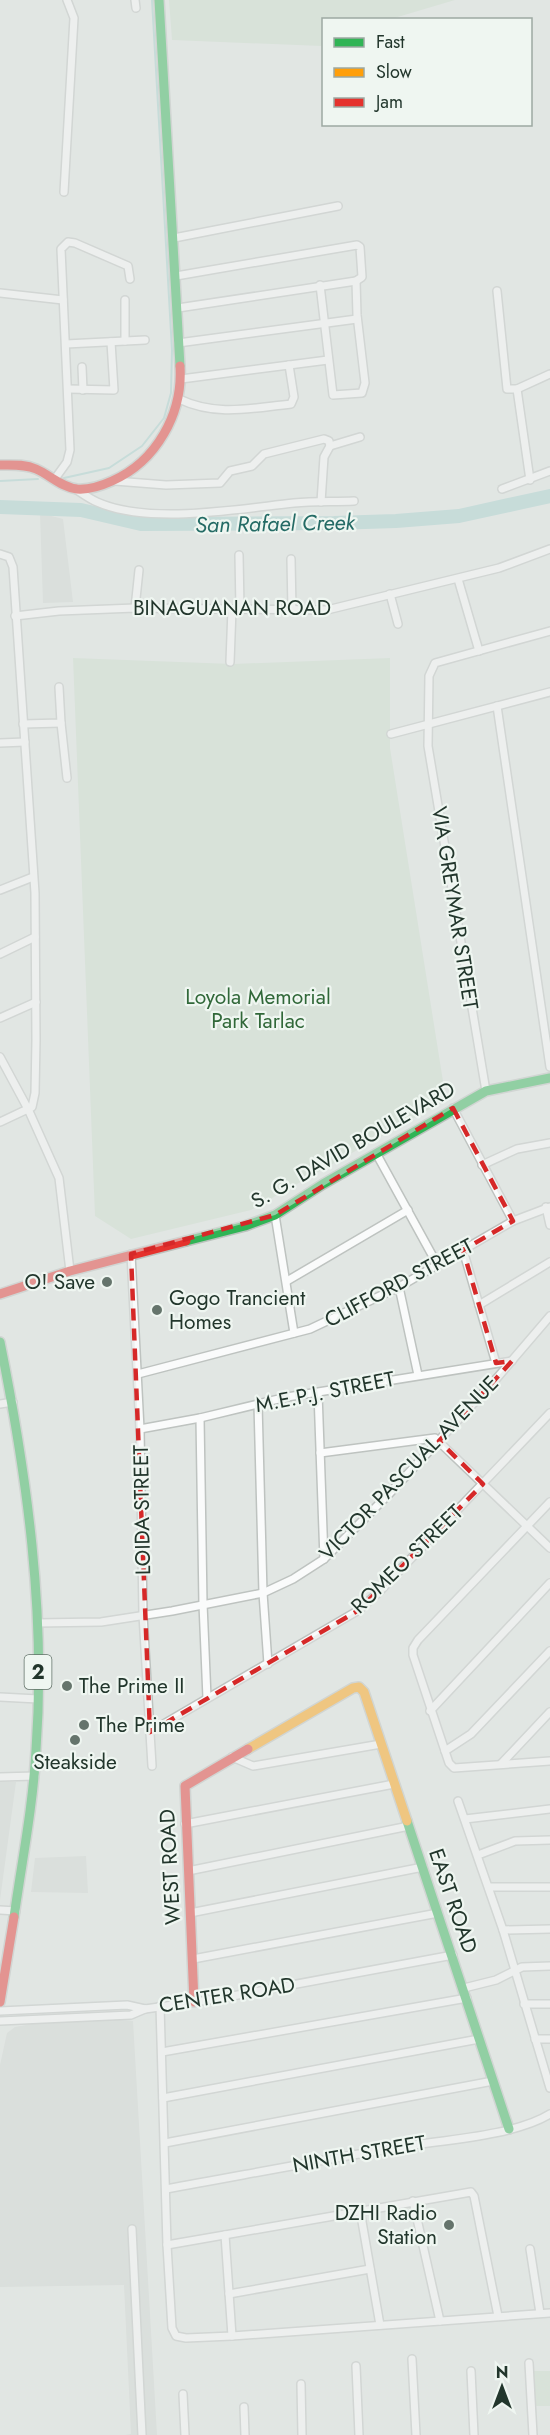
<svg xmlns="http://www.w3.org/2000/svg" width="550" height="2435" font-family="Jost,sans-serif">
  <rect width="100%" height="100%" fill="#e1e6e3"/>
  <!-- built -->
  <g fill="#d0d7d2">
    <polygon points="40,513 63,519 73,602 43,603"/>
    <polygon points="0,1782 16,1782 0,1900"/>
    <polygon points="86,1856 88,1893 31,1892 35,1858"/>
    <polygon points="109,2019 133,2021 157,2435 125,2435 131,2434 124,2285 0,2287 0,2065 7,2033 15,2027 37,2023"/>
  </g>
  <!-- green -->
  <g fill="#ccdecd">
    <polygon points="169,0 455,0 391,19 324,20 323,44 321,46 172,40"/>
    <polygon points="73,658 233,664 390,658 390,748 446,1100 251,1210 131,1239 95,1216"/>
    <polygon points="534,2371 550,2371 550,2406 535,2406"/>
  </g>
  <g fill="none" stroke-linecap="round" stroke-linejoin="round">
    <!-- stream -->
    <g stroke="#a6d1cd" stroke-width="2">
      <polyline points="64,478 109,468 142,446 164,418 171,393 172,350 152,0"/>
      <polyline points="0,481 38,479"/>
    </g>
    <!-- river -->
    <polyline stroke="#a6d1cd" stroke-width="14" points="0,507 81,510 141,524 334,523 396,521 459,516 550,496"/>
    <defs>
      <g id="street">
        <polyline points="135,0 136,8"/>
        <polyline points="64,192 74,18 67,0"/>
        <polyline points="174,238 338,206"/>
        <polyline points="176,276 357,245 360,247 362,277 356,281 178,308"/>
        <polyline points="320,285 333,395 362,393 365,383 357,315 356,281"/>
        <polyline points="497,291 507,389 517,389 550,374"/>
        <polyline points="0,293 63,300"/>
        <polyline points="125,341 125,300"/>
        <polyline points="178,343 357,319"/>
        <polyline points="66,344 145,340"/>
        <polyline points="82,367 83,390"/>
        <polyline points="181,379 328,360"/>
        <polyline points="68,389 114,390 111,342"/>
        <polyline points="517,389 530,480"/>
        <path d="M 179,399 C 217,417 252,408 291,404 L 294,397 L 289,365"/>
        <polyline points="330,446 360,437"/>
        <polyline points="54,480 67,462 70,450 61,249 68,242 75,243 128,266 130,279"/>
        <polyline points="115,481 166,485 220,483 230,471 252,466 264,454 324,439 329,441 330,446 324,457 321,502"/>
        <polyline points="502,489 550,471"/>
        <path d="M 77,490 C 83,494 90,499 97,502 C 149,525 238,509 294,503 C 314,501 334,502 354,501"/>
        <polyline points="0,554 9,557 13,567 35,893 36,1040 35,1093 32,1107 0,1122"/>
        <polyline points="239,555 240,609"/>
        <polyline points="291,559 292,610"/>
        <polyline points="458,579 479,651"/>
        <polyline points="390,594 398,624"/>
        <polyline points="135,608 139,570"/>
        <polyline points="15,616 59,611 135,608 327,610 499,568 550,549"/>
        <polyline points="230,662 232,609"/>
        <polyline points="497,706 550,1067"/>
        <polyline points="61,723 67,778"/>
        <polyline points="23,724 61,723 59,687"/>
        <polyline points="391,734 550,692"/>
        <polyline points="0,743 25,742"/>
        <polyline points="0,890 33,877"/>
        <polyline points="0,954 35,937"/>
        <polyline points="0,1018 36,1002"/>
        <polyline points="0,1057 28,1109 59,1178 70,1271"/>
        <polyline points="486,1091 428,746 429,676 435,663 550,631"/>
        <polyline points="453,1108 513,1221"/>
        <polyline points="376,1153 437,1264"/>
        <polyline points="482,1165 517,1149 550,1143"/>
        <polyline points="546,1207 550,1225"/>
        <polyline points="275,1215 294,1333"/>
        <polyline points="463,1250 496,1363"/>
        <polyline points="131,1254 140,1429 143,1615 152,1766"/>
        <polyline points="287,1281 408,1210"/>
        <polyline points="399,1287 418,1375"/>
        <polyline points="479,1305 550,1262"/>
        <polyline points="138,1374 310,1329 399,1287 513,1221 550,1207"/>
        <polyline points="318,1393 324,1559"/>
        <polyline points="0,1404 13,1402"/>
        <polyline points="258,1404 263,1593 268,1664"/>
        <polyline points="200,1418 203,1604 207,1698"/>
        <polyline points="140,1429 200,1418 287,1397 512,1361"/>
        <polyline points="320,1453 435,1438 550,1548"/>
        <polyline points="550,1502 418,1640 413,1648 413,1655 449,1763 454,1768 550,1761"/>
        <polyline points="37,1623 101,1622 172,1611 263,1593 293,1579 324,1559 389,1494 497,1378 550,1316"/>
        <polyline points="0,1697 38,1699"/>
        <polyline points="430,1711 550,1583"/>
        <polyline points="150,1732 359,1610 379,1592 550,1413"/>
        <polyline points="445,1751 471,1734 550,1651"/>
        <polyline points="232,1757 253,1766 381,1744"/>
        <polyline points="501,1764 550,1712"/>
        <polyline points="0,1777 35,1776"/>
        <polyline points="458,1801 503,1930 550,2088"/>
        <polyline points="465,1819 550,1809"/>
        <polyline points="185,1824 394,1784"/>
        <polyline points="478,1855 515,1841 550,1840"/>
        <polyline points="188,1871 409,1826"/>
        <polyline points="489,1887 550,1887"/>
        <polyline points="0,1910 16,1911"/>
        <polyline points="190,1913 423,1867"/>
        <polyline points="503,1930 550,1929"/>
        <polyline points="193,1959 438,1913"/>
        <polyline points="464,1988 496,1980 522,1967 550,1966"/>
        <polyline points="524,2004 550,2004"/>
        <polyline points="160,2006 167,2245 172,2328 176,2336 186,2338 232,2336 550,2313"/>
        <polyline points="0,2011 127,2005 145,2009 216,1999 453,1955"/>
        <polyline points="0,2021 131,2015 145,2009"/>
        <polyline points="535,2039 550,2039"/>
        <polyline points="162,2052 467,1998"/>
        <polyline points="163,2098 479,2039"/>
        <polyline points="165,2143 493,2081"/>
        <path d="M 166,2189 C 244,2175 321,2160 400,2147 C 442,2140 515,2136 550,2114"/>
        <polyline points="413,2201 440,2321"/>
        <polyline points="360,2210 380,2325"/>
        <polyline points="132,2229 142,2435"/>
        <polyline points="225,2235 232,2336"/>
        <polyline points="167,2245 471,2192 474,2196 498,2316"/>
        <polyline points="530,2249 540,2313"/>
        <polyline points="229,2294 370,2269"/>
        <polyline points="412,2359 416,2435"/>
        <polyline points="529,2363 533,2435"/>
        <polyline points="356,2366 359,2435"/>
        <polyline points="471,2371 474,2435"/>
        <polyline points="301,2384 302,2435"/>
        <polyline points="183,2394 185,2435"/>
        <polyline points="244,2407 245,2435"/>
      </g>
      <g id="fast">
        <polyline points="159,0 180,366"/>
        <polyline points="186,1241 245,1226 275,1215 323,1184 486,1091 550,1078"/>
        <path d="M 0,1342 C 27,1476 46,1612 36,1750 C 33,1806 22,1861 14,1917"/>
        <polyline points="407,1821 509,2129"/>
      </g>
      <polyline id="slow" points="248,1749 353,1688 359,1687 364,1692 407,1821"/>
      <g id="jam">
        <path d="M 0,465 C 12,465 25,464 36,469 C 50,475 61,487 77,489 C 90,490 101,486 112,481 C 157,461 183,413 180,366"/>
        <polyline points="0,1294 70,1271 186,1241"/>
        <polyline points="0,2002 14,1917"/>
        <polyline points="194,2002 185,1786 248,1749"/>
      </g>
    </defs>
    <!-- street casing -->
    <use href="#street" stroke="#bec3c0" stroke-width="10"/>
    <!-- fast casing -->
    <use href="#fast" stroke="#bcc2be" stroke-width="12"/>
    <!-- slow casing -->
    <use href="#slow" stroke="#bcc2be" stroke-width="12"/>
    <!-- jam casing -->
    <use href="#jam" stroke="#bcc2be" stroke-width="12"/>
    <!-- street -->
    <use href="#street" stroke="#fafbfb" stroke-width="7"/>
    <!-- fast -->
    <use href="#fast" stroke="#30b455" stroke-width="9"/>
    <!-- slow -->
    <use href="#slow" stroke="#ff9f0a" stroke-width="9"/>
    <!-- jam -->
    <use href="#jam" stroke="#e5322d" stroke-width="9"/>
  </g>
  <!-- marked area -->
  <path d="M0 0H550V2435H0ZM 453,1108 L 513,1221 L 463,1250 L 496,1363 L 512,1361 L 439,1441 L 483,1484 L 359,1610 L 150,1732 L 131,1254 L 275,1215 Z" fill="#e1e6e3" fill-opacity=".55" fill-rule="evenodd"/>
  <path fill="none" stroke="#d62828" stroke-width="4.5" stroke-dasharray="12 8" stroke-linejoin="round" d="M 453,1108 L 513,1221 L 463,1250 L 496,1363 L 512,1361 L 439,1441 L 483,1484 L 359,1610 L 150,1732 L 131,1254 L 275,1215 Z"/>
  <!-- markers -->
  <g fill="#65746c" stroke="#eff6f1" stroke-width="2">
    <circle cx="107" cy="1282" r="6"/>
    <circle cx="157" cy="1310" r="6"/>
    <circle cx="67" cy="1686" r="6"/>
    <circle cx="84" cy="1725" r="6"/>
    <circle cx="75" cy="1740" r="6"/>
    <circle cx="449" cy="2225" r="6"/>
  </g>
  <g text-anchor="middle" stroke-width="4.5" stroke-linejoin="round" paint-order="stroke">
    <!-- shield labels -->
    <rect fill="#eff6f1" stroke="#607067" stroke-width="1.5" x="24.5" y="1655" width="27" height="34" rx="4.5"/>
    <g font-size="20" font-weight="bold" fill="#22362c">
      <text x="38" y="1679">2</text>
    </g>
    <!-- street labels -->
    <g font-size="21" fill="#22362c" stroke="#eff6f1">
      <text x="232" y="615">BINAGUANAN ROAD</text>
      <text transform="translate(455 908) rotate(81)" y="7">VIA GREYMAR STREET</text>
      <text transform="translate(353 1145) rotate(-30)" y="7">S. G. DAVID BOULEVARD</text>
      <text transform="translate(399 1283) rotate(-28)" y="7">CLIFFORD STREET</text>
      <text transform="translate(325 1392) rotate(-11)" y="7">M.E.P.J. STREET</text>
      <text transform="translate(409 1468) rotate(-46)" y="7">VICTOR PASCUAL AVENUE</text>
      <text transform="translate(142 1510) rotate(-91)" y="7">LOIDA STREET</text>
      <text transform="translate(407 1559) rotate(-44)" y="7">ROMEO STREET</text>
      <text transform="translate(170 1867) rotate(-93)" y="7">WEST ROAD</text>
      <text transform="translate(453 1901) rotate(71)" y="7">EAST ROAD</text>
      <text transform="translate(227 1995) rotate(-9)" y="7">CENTER ROAD</text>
      <text transform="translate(359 2154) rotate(-10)" y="7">NINTH STREET</text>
    </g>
    <!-- park labels -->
    <g font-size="21" fill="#316839" stroke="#eff6f1">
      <text x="258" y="1004">Loyola Memorial<tspan x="258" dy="24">Park Tarlac</tspan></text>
    </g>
    <!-- poi labels -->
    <g font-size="21" fill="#22362c" stroke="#eff6f1" text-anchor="start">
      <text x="95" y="1289" text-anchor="end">O! Save</text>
      <text x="169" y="1305">Gogo Trancient<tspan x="169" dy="24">Homes</tspan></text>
      <text x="79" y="1693">The Prime II</text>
      <text x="96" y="1732">The Prime</text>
      <text x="75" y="1769" text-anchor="middle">Steakside</text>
      <text x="437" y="2220" text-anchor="end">DZHI Radio<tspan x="437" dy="24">Station</tspan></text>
    </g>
    <!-- water labels -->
    <g font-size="22" font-style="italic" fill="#246b65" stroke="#eff6f1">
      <text transform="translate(275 523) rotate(-1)" y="8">San Rafael Creek</text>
    </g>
  </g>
  <!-- legend -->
  <rect x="322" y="18" width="210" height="108" fill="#eff6f1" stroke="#9da9a2" stroke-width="1.5"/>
  <rect x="334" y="38" width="30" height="9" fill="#30b455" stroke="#9da9a2" stroke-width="1.5"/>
  <text x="376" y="48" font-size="18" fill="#22362c">Fast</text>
  <rect x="334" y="68" width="30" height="9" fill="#ff9f0a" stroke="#9da9a2" stroke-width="1.5"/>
  <text x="376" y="78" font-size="18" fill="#22362c">Slow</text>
  <rect x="334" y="98" width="30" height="9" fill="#e5322d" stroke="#9da9a2" stroke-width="1.5"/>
  <text x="376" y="108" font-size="18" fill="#22362c">Jam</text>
  <!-- north arrow -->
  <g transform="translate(502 2387)" stroke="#eff6f1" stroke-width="4.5" paint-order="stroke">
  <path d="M0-4.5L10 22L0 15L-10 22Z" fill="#22362c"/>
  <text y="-9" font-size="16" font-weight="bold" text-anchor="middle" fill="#22362c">N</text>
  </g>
</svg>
